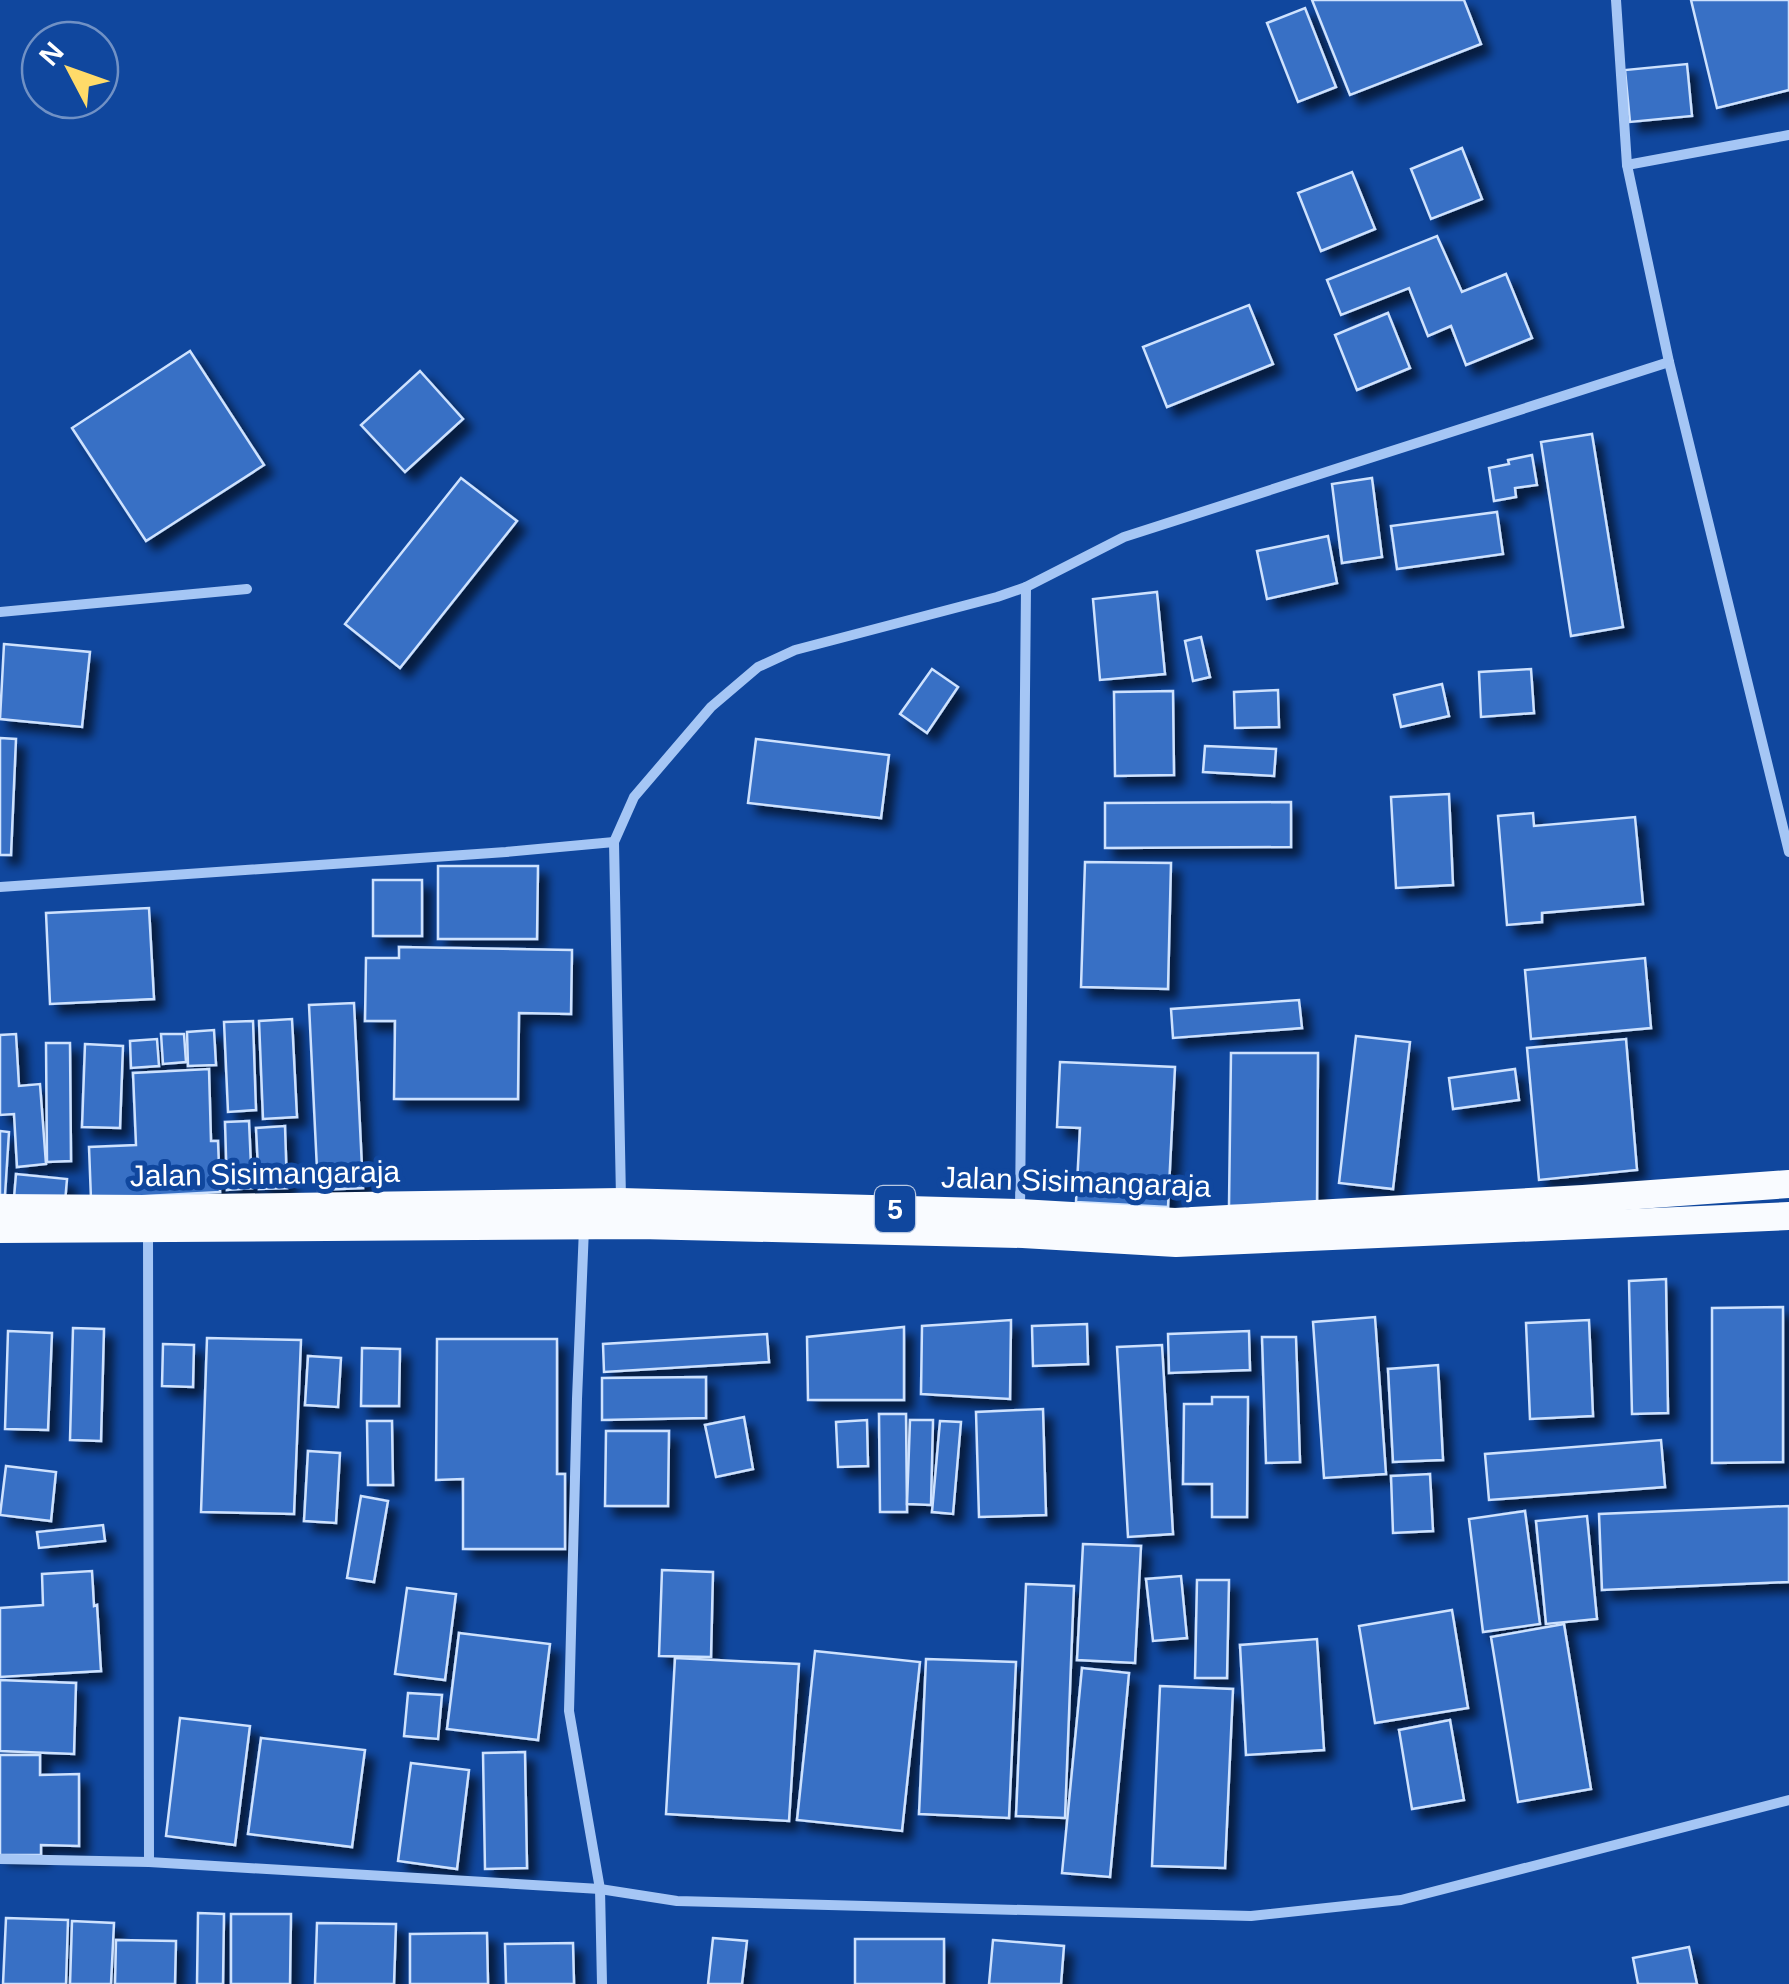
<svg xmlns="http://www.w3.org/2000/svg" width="1789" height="1984" font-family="Helvetica,sans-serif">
  <defs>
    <filter id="shadow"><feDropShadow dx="9" dy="9" stdDeviation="5" flood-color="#0009"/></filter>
  </defs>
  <rect width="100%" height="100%" fill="#10479e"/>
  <!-- building -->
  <g fill="#3970c5" stroke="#cee2fe" stroke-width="2.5" filter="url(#shadow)">
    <polygon points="1312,0 1464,0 1481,44 1350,95"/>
    <polygon points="1691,0 1789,0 1789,90 1717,108"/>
    <polygon points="1305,8 1336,87 1298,102 1267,23"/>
    <polygon points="1687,64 1692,116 1630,122 1625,70"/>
    <polygon points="1462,148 1482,199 1431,219 1411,169"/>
    <polygon points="1352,172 1375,229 1321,251 1298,193"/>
    <polygon points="1437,236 1462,292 1506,274 1532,338 1466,365 1451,326 1428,336 1409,288 1341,315 1327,280"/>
    <polygon points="1249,305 1273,364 1167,407 1143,347"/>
    <polygon points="1388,313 1410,368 1357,390 1335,335"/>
    <polygon points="190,351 264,465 146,541 72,428"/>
    <polygon points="420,371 463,419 405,472 361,425"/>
    <polygon points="1592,434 1623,627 1571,636 1541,442"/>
    <polygon points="1532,455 1537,485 1515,488 1516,497 1494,501 1489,468 1509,464 1508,460"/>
    <polygon points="461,478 517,521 400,668 345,624"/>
    <polygon points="1372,478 1382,557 1342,563 1332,484"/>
    <polygon points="1497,512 1503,554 1397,569 1391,526"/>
    <polygon points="1328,536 1337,583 1267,599 1257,551"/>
    <polygon points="1157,592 1165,674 1100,680 1093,599"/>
    <polygon points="1201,637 1210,677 1193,681 1185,641"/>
    <polygon points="4,644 90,652 82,727 0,719"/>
    <polygon points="932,669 958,687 927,733 900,714"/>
    <polygon points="1531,669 1534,713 1481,717 1479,672"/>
    <polygon points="1442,684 1449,716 1401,727 1394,695"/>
    <polygon points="1278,690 1279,727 1235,728 1234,692"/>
    <polygon points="1173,691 1174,775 1115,776 1114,692"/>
    <polygon points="0,738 16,739 11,855 0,855"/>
    <polygon points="756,739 889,755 881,818 748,803"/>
    <polygon points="1205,746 1276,749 1274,776 1203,772"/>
    <polygon points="1449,794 1453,885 1396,888 1391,797"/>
    <polygon points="1291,802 1291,847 1105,848 1105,803"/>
    <polygon points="1533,813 1534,826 1635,817 1643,904 1542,913 1542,922 1507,925 1498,816"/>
    <polygon points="1085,862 1171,863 1168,989 1081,987"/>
    <polygon points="438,866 538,866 537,939 438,939"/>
    <rect x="373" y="880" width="49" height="56"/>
    <polygon points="149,908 154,999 50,1004 46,913"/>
    <polygon points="399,947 572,950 571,1014 519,1013 518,1099 394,1099 395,1021 365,1021 366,958 399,958"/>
    <polygon points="1645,958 1651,1028 1531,1039 1525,970"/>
    <polygon points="1299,1000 1302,1028 1173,1038 1171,1009"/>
    <polygon points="354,1003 363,1188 318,1190 309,1005"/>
    <polygon points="292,1019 297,1117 263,1119 259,1021"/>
    <polygon points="253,1021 256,1110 228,1112 224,1022"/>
    <polygon points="214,1030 216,1065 188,1066 187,1032"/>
    <polygon points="16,1034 19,1086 40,1084 46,1164 17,1167 14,1114 0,1115 0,1035"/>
    <polygon points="161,1034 184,1034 186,1062 163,1064"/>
    <polygon points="1356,1036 1410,1042 1393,1189 1339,1183"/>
    <polygon points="157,1039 159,1066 131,1068 130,1041"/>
    <polygon points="1626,1039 1637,1170 1539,1180 1527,1048"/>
    <polygon points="46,1043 70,1043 71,1161 47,1162"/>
    <polygon points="85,1044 123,1046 120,1128 82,1127"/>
    <polygon points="1231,1053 1318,1053 1317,1206 1229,1206"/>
    <polygon points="1060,1062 1175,1067 1168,1207 1076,1202 1080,1128 1057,1127"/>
    <polygon points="209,1069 211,1141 218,1141 220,1192 91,1199 89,1147 136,1145 133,1073"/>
    <polygon points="1515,1069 1519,1100 1453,1109 1449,1078"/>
    <polygon points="249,1121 252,1188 227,1190 225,1122"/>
    <polygon points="285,1126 287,1188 259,1189 256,1128"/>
    <polygon points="0,1131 9,1132 5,1195 0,1195"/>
    <polygon points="16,1174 67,1179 65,1202 14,1198"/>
    <polygon points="1666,1279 1668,1413 1632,1414 1629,1281"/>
    <polygon points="1783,1307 1783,1462 1712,1463 1712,1308"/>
    <polygon points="1375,1317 1386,1474 1324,1478 1313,1322"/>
    <polygon points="1011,1320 1010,1399 921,1394 922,1326"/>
    <polygon points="1589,1320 1593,1416 1530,1419 1526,1323"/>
    <polygon points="1087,1324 1088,1364 1033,1366 1032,1326"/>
    <polygon points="904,1327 904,1400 808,1400 807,1337"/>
    <polygon points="73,1328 104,1329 101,1441 70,1440"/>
    <polygon points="8,1331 52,1333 48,1430 5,1429"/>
    <polygon points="1249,1331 1250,1370 1169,1373 1168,1334"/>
    <polygon points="767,1334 769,1362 604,1372 603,1344"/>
    <polygon points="1262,1337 1296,1337 1300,1462 1266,1463"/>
    <polygon points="207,1338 301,1340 294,1514 201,1512"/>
    <polygon points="437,1339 557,1339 557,1474 565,1474 565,1549 463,1549 463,1479 436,1480"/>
    <polygon points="163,1344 194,1345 193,1387 162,1386"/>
    <polygon points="1162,1345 1173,1534 1128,1537 1117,1347"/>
    <polygon points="362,1348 400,1349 399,1406 361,1406"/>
    <polygon points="308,1356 341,1358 338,1407 305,1405"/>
    <polygon points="1438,1365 1443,1460 1393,1462 1388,1369"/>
    <polygon points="706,1377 706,1418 602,1420 602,1378"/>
    <polygon points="1212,1397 1248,1397 1247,1517 1212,1517 1212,1484 1183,1484 1184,1404 1212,1404"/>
    <polygon points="1043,1409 1046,1515 979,1517 976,1412"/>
    <polygon points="879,1414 906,1414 907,1512 880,1512"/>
    <polygon points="744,1417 753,1469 716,1477 705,1425"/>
    <polygon points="867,1420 868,1466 838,1467 836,1422"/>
    <polygon points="910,1420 933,1420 931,1505 907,1504"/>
    <polygon points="367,1421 392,1421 393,1485 368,1485"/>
    <polygon points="940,1421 961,1422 953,1514 932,1512"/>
    <polygon points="606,1431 669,1431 668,1506 605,1506"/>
    <polygon points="1661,1440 1665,1487 1489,1500 1485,1454"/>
    <polygon points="308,1451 340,1453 336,1523 304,1521"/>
    <polygon points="6,1466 56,1472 51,1521 0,1515"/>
    <polygon points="1430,1474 1433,1531 1393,1533 1391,1476"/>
    <polygon points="361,1496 388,1501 374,1582 347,1578"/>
    <polygon points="1789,1506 1789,1582 1602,1590 1599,1514"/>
    <polygon points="1525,1511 1540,1624 1483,1632 1469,1519"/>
    <polygon points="1587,1516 1597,1619 1546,1624 1536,1521"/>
    <polygon points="103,1525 105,1541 39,1548 37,1532"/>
    <polygon points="1083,1544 1141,1546 1135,1663 1077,1660"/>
    <polygon points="662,1570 713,1572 711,1657 659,1656"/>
    <polygon points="92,1571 94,1606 97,1605 101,1671 0,1677 0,1608 43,1605 42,1574"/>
    <polygon points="1181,1576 1187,1638 1153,1641 1146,1579"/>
    <polygon points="1197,1580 1229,1580 1227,1678 1195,1678"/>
    <polygon points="1026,1584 1074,1586 1065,1818 1016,1816"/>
    <polygon points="407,1588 456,1594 445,1680 395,1674"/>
    <polygon points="1452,1610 1468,1708 1375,1723 1359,1626"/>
    <polygon points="1564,1624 1591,1789 1518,1802 1491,1637"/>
    <polygon points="459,1633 550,1644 538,1740 447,1729"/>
    <polygon points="1317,1639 1324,1750 1246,1755 1240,1645"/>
    <polygon points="815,1651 920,1662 902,1831 797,1820"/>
    <polygon points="675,1658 799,1664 789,1821 666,1814"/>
    <polygon points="926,1659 1016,1662 1009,1818 919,1814"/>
    <polygon points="1082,1668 1129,1673 1110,1877 1062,1873"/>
    <polygon points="0,1680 76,1683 74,1754 0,1751"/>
    <polygon points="1160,1686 1233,1689 1225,1868 1152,1866"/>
    <polygon points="408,1693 442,1695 438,1739 404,1736"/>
    <polygon points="180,1718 250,1726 235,1845 166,1836"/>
    <polygon points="1450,1720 1464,1800 1412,1809 1399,1730"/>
    <polygon points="261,1738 365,1750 352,1847 248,1834"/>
    <polygon points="525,1752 527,1868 485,1869 483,1753"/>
    <polygon points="0,1755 40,1755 40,1775 79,1774 79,1846 41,1845 41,1855 0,1855"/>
    <polygon points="411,1763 469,1770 457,1869 398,1861"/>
    <polygon points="198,1913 224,1914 223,1984 197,1984"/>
    <polygon points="231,1914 291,1914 290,1984 231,1984"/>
    <polygon points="6,1918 68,1920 66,1984 3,1984"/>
    <polygon points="72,1921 114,1923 111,1984 70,1984"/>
    <polygon points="317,1923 396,1924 394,1984 315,1984"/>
    <polygon points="487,1933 488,1984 410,1984 410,1934"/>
    <polygon points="713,1938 747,1941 742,1984 708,1984"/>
    <rect x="855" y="1939" width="89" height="45"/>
    <polygon points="116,1940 176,1941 175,1984 115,1984"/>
    <polygon points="993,1940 1064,1946 1061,1984 989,1984"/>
    <polygon points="573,1943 574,1984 506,1984 505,1944"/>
    <polygon points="1689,1947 1697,1984 1638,1984 1633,1958"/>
  </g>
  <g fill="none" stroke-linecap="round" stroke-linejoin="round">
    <!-- minor -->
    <g stroke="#a5c6f5" stroke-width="10">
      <polyline points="1616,0 1627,165 1669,362 1789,852"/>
      <polyline points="1627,165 1789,135"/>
      <polyline points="0,612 247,589"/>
      <polyline points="0,887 506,852 614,842"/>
      <polyline points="621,1198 614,842 634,797 711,707 758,667 795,650 997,597 1026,587 1124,537 1669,362"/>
      <polyline points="1020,1212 1026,587"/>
      <polyline points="584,1228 577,1399 569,1711 600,1889 602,1984"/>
      <polyline points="148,1229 149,1862"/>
      <polyline points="0,1859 149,1862 600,1889 677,1901 1251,1916 1401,1900 1789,1800"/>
    </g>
    <!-- trunk -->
    <g stroke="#f9fbff" stroke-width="28">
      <polyline points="0,1208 145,1209 621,1202 1020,1213 1175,1222 1583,1199 1789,1184"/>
      <polyline points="0,1229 640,1225 1023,1234 1176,1243 1789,1216"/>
    </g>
  </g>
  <g text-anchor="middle" stroke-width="10" stroke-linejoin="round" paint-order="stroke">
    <!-- shield labels -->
    <rect fill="#10479e" stroke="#b7c8e2" stroke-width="2.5" x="875" y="1186" width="40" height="46" rx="8"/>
    <g font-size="28" font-weight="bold" fill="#fff">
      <text x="895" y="1219">5</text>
    </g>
    <!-- street labels -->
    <g font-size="30" fill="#fff" stroke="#10479e">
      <text transform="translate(265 1174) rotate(-1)" y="10">Jalan Sisimangaraja</text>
      <text transform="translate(1076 1182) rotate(2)" y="10">Jalan Sisimangaraja</text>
    </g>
  </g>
  <!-- north arrow -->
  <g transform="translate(70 70) rotate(311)"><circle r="48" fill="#10479e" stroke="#7091c5" stroke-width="2.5"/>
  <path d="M0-8L18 38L0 25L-18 38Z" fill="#ffdb69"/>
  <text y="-15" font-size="28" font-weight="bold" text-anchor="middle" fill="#ffffff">N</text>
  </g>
</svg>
